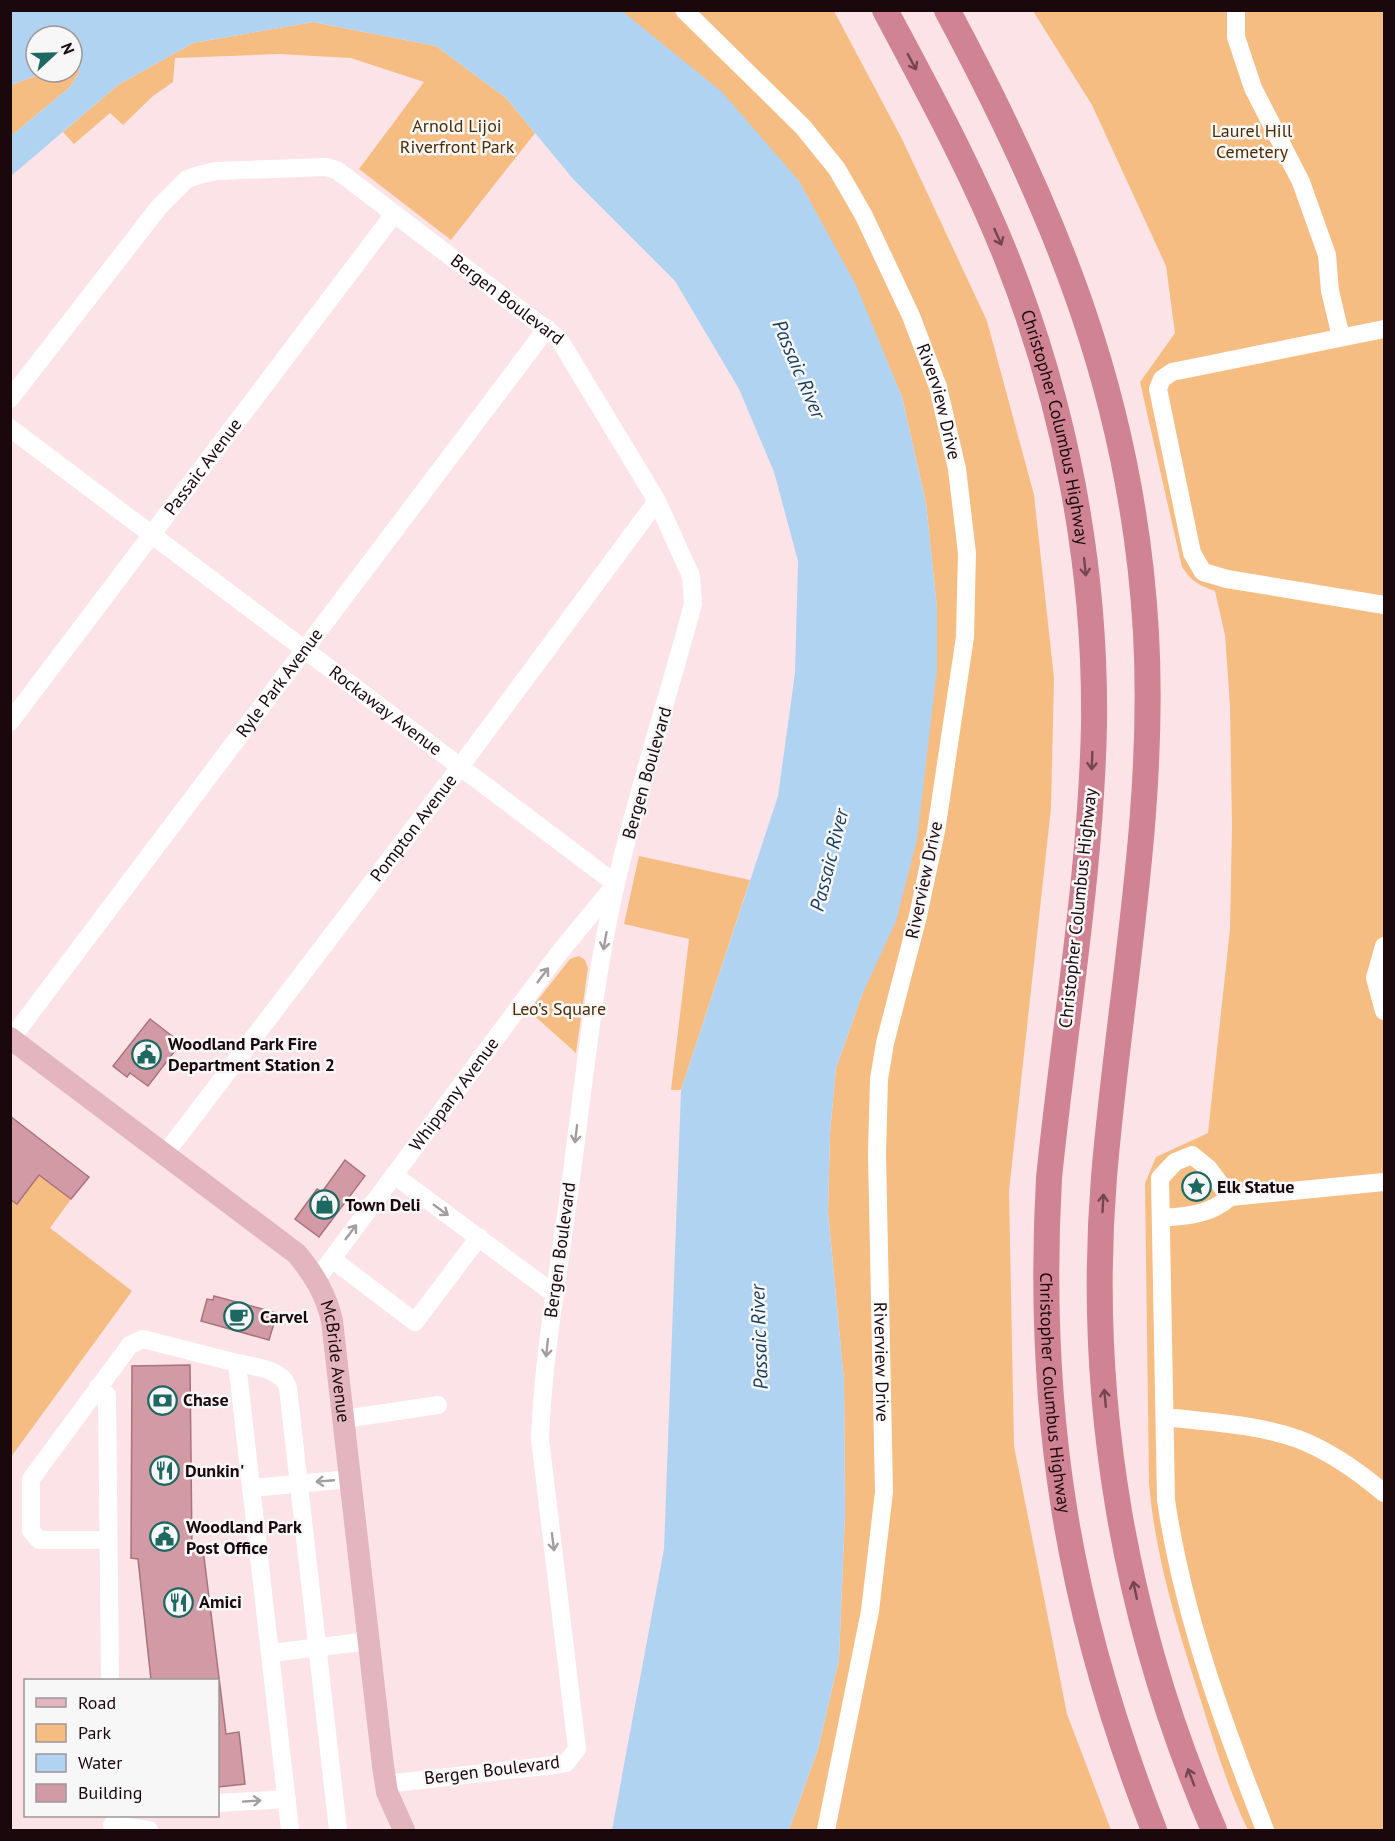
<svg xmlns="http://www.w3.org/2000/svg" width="1395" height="1841" font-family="'PT Sans',sans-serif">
  <rect width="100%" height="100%" fill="#fce3e7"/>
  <!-- green -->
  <g fill="#f6bd83">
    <polygon points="622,11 834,11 902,139 987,321 1034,495 1054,678 1051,808 1009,1191 1014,1446 1067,1714 1111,1830 789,1830 818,1749 839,1659 845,1513 844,1381 828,1212 830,1133 836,1068 862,995 937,669 937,608 926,503 902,397 855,285 799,181"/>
    <path d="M 1033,11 L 1384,11 L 1384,1830 L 1248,1830 C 1228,1789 1215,1745 1201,1701 C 1178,1629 1155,1558 1149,1482 L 1145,1183 L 1156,1157 L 1208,1133 L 1230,929 L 1232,826 L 1230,706 L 1225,635 L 1215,591 C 1200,586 1191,581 1182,567 L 1140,382 L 1175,333 L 1166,266 L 1092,105 Z"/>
    <polygon points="313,22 436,46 506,98 535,133 451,240 359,169 424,82 351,58 279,54 175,58 173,82 153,96 123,125 110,113 74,144 63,132 118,85 193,43"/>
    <polygon points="72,62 80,71 70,87 11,136 11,85 46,72 72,72"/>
    <polygon points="639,856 750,880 681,1090 671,1090 689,939 624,924"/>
    <polygon points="579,956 585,960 588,968 576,1053 529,1011 570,959"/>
    <polygon points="39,1175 71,1199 50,1228 132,1291 11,1457 11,1199 17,1204"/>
  </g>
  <!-- water -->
  <polygon fill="#b1d3f2" points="11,10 622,11 722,92 799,181 856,285 902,397 926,503 937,608 937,669 917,840 896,921 862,995 836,1068 830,1133 828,1212 844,1381 845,1513 839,1659 818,1749 789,1830 612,1830 664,1549 681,1090 778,796 795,673 798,561 774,472 739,389 675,281 574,180 506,98 436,46 313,22 193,43 118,85 11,176 11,136 70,87 80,71 72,62 72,36 36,36 36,72 46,72 11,85"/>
  <!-- building -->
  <g fill="#d29aa4" stroke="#a8737d" stroke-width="1.5">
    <polygon points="150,1019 181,1043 148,1086 130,1073 127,1077 113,1066"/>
    <polygon points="10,1116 89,1177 71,1199 39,1175 17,1204 10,1199"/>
    <polygon points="345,1160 365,1176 319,1237 295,1219 317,1189 322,1192"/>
    <polygon points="214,1296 277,1313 269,1340 201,1321 207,1299 213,1300"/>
    <polygon points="190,1365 192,1550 203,1549 226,1734 239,1732 245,1784 218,1787 218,1680 151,1680 138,1559 131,1558 132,1366"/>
  </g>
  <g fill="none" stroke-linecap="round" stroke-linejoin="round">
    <!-- minor -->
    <g stroke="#fff" stroke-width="18">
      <path id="s1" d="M 684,10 L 803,127 L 837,169 L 864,216 L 911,316 L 938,387 L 957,469 L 967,553 L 965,637 L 936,831 L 918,916 L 885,1043 L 879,1079 L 877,1154 L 884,1492 L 870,1611 L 826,1830"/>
      <polyline points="1236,10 1236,37 1253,88 1301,182 1327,255 1330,291 1341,337"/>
      <polyline points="1384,329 1172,372 1162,379 1158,389 1192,553 1203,572 1227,579 1384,605"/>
      <path id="s2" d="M 10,399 L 159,207 L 187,179 L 199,175 L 216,171 L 327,167 L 338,171 L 559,339 L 657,501 L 691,576 L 693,604 C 668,697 638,790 616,883 C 592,988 583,1095 568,1201 C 557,1281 543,1359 540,1439 L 577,1749 L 566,1763 L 555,1765 L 386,1784"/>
      <path id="s3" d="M 10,428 L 616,884"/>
      <path id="s4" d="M 10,722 L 394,214"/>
      <polyline points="1384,946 1375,978 1384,1011"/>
      <path id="s5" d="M 11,1039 L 547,328"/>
      <path id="s6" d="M 165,1154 L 460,767 L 657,501"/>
      <polyline points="394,1175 553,1293"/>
      <path d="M 1230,1197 L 1208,1168 L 1192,1155 L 1175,1162 L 1160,1178 L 1166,1500 C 1183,1615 1223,1723 1265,1830"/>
      <path d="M 1161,1218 C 1187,1216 1210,1215 1230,1197 L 1384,1182"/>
      <polyline points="332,1259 415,1322 479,1237"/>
      <path id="s7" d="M 317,1279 L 559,953 L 615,885"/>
      <path d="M 237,1363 C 254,1367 282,1368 288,1388 L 338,1830"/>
      <polyline points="98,1387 107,1395 110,1680"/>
      <path d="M 1165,1417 C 1209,1422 1255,1424 1298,1439 C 1330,1451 1359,1472 1384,1493"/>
      <polyline points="344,1419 438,1405"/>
      <polyline points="251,1488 351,1479"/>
      <polyline points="107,1540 39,1540 31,1531 31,1479 130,1345 143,1339 237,1363 290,1830"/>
      <polyline points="271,1653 370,1641"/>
      <polyline points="218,1803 287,1799"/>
      <polyline points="112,1825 149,1830"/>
    </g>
    <!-- major -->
    <path stroke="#e3b5be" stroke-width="22" id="s8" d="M 10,1038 L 297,1254 C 314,1275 326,1294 332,1321 L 383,1766 L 387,1792 L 404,1830"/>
    <!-- highway -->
    <g stroke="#d08393" stroke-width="26">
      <path id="s9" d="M 885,10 C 928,91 972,171 1006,256 C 1065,404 1096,565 1094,725 C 1091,874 1064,1029 1049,1178 C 1036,1414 1068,1611 1154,1830"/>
      <path d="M 947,10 C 1056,213 1133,400 1146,633 C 1156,815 1119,996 1104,1177 C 1086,1401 1125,1625 1214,1830"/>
    </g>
  </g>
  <!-- one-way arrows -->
  <defs><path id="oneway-shaft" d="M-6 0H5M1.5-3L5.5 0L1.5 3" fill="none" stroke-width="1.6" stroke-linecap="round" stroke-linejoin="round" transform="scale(1.5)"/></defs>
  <g stroke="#764650">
    <use href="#oneway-shaft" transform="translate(912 62) rotate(62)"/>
    <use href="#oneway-shaft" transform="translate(998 237) rotate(66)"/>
    <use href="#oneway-shaft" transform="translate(1085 567) rotate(84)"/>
    <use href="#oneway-shaft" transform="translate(1092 761) rotate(92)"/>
    <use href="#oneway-shaft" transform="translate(1103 1203) rotate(-87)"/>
    <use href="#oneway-shaft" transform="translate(1105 1398) rotate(-95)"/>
    <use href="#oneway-shaft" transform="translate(1135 1590) rotate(-102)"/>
    <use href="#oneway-shaft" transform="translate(1191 1777) rotate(-111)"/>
  </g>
  <g stroke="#a49c9e">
    <use href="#oneway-shaft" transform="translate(605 941) rotate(100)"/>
    <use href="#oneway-shaft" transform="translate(543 975) rotate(-53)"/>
    <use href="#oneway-shaft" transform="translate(576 1134) rotate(97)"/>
    <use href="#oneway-shaft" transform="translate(441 1210) rotate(36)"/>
    <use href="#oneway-shaft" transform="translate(351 1232) rotate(-53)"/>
    <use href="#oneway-shaft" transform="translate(547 1348) rotate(96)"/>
    <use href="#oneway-shaft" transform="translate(325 1481) rotate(175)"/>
    <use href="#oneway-shaft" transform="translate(553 1542) rotate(83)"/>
    <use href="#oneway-shaft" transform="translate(252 1801) rotate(-4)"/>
  </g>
  <!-- icons -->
  <defs>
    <symbol id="civic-ring" viewBox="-11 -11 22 22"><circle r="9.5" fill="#f7f7f7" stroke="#1d6861" stroke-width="1.5"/><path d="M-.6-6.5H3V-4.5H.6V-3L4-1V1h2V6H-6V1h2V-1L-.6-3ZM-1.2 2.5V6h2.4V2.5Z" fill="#1d6861"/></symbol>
    <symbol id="sight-ring" viewBox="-11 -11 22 22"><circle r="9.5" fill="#f7f7f7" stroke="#1d6861" stroke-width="1.5"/><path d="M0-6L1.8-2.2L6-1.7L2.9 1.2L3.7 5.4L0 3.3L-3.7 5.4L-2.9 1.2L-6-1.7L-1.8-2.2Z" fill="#1d6861"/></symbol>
    <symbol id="shop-ring" viewBox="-11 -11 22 22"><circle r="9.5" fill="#f7f7f7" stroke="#1d6861" stroke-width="1.5"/><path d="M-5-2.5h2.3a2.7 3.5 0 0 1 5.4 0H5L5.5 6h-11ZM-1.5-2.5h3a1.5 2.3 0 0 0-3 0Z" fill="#1d6861"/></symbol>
    <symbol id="cafe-ring" viewBox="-11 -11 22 22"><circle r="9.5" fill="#f7f7f7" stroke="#1d6861" stroke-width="1.5"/><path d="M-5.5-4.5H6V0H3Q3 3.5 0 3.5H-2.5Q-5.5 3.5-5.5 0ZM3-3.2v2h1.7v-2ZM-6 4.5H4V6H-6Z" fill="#1d6861"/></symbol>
    <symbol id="bank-ring" viewBox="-11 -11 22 22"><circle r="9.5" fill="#f7f7f7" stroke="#1d6861" stroke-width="1.5"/><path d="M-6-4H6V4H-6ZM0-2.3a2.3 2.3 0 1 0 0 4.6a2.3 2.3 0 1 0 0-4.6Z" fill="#1d6861"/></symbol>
    <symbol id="restaurant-ring" viewBox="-11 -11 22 22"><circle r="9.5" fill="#f7f7f7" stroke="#1d6861" stroke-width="1.5"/><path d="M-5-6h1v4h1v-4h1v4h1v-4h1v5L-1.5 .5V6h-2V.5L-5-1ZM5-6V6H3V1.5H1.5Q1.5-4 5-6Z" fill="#1d6861"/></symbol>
  </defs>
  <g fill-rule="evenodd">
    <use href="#civic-ring" x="130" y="1038" width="33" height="33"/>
    <use href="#sight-ring" x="1180" y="1170" width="33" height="33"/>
    <use href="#shop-ring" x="308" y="1188" width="33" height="33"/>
    <use href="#cafe-ring" x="222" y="1300" width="33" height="33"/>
    <use href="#bank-ring" x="146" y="1384" width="33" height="33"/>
    <use href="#restaurant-ring" x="148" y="1454" width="33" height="33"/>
    <use href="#civic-ring" x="148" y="1520" width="33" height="33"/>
    <use href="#restaurant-ring" x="162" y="1586" width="33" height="33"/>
  </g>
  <g text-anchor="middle" stroke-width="5" stroke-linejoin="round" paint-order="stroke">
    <!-- park labels -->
    <g font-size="18" fill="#4b2b03" stroke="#f7f7f7">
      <text x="457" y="132">Arnold Lijoi<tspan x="457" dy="21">Riverfront Park</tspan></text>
      <text x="1252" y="137">Laurel Hill<tspan x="1252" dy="21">Cemetery</tspan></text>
      <text x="559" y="1015">Leo's Square</text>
    </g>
    <!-- street labels -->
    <g font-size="18" fill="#1b080d" stroke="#f7f7f7">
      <text dy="6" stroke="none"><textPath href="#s2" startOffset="648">Bergen Boulevard</textPath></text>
      <text dy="6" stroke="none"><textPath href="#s1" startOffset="476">Riverview Drive</textPath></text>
      <text dy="6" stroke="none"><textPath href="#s9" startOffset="453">Christopher Columbus Highway</textPath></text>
      <text dy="6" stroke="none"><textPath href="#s4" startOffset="320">Passaic Avenue</textPath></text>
      <text dy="6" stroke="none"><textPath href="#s5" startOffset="446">Ryle Park Avenue</textPath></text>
      <text dy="6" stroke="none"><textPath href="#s3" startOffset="470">Rockaway Avenue</textPath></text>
      <text transform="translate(647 773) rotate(-74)" y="6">Bergen Boulevard</text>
      <text dy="6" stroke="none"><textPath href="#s6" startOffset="410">Pompton Avenue</textPath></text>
      <text transform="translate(924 880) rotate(-78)" y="6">Riverview Drive</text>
      <text transform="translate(1078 908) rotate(-84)" y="6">Christopher Columbus Highway</text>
      <text dy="6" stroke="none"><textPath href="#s7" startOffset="230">Whippany Avenue</textPath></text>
      <text transform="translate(560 1250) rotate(-82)" y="6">Bergen Boulevard</text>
      <text dy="6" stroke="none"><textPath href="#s1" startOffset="1448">Riverview Drive</textPath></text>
      <text dy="6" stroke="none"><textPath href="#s8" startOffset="476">McBride Avenue</textPath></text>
      <text dy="6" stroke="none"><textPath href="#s9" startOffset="1425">Christopher Columbus Highway</textPath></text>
      <text transform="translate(492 1770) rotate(-7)" y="6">Bergen Boulevard</text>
    </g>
    <!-- poi labels -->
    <g font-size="18" font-weight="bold" fill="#1b080d" stroke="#f7f7f7" text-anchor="start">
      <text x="168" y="1050">Woodland Park Fire<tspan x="168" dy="21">Department Station 2</tspan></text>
      <text x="1217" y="1193">Elk Statue</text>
      <text x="345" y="1211">Town Deli</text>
      <text x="260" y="1323">Carvel</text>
      <text x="183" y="1406">Chase</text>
      <text x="185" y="1477">Dunkin'</text>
      <text x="186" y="1533">Woodland Park<tspan x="186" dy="21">Post Office</tspan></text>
      <text x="199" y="1608">Amici</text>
    </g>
    <!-- water labels -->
    <g font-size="20" font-style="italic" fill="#173c5b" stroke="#f7f7f7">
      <text transform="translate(799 369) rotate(67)" y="7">Passaic River</text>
      <text transform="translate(829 860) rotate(-76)" y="7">Passaic River</text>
      <text transform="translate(759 1337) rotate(-92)" y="7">Passaic River</text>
    </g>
  </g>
  <!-- border -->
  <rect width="1395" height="1841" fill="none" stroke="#1b080d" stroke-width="24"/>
  <!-- legend -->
  <rect x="24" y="1679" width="195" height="138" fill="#f7f7f7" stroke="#9f9799" stroke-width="1.5"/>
  <rect x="36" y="1698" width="30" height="9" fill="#e3b5be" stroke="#9f9799" stroke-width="1.5"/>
  <text x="78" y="1709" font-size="18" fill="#1b080d">Road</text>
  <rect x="36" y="1724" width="30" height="18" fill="#f6bd83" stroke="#9f9799" stroke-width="1.5"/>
  <text x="78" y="1739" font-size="18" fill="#1b080d">Park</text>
  <rect x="36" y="1754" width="30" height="18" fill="#b1d3f2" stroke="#9f9799" stroke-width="1.5"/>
  <text x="78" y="1769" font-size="18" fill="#1b080d">Water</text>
  <rect x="36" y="1784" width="30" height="18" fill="#d29aa4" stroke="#9f9799" stroke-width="1.5"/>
  <text x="78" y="1799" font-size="18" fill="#1b080d">Building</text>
  <!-- north arrow -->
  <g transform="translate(54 54) rotate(68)"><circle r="28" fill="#f7f7f7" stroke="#9f9799" stroke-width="1.5"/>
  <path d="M0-4.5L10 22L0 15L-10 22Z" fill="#1d6861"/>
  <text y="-9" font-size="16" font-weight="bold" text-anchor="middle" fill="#1b080d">N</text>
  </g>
</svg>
